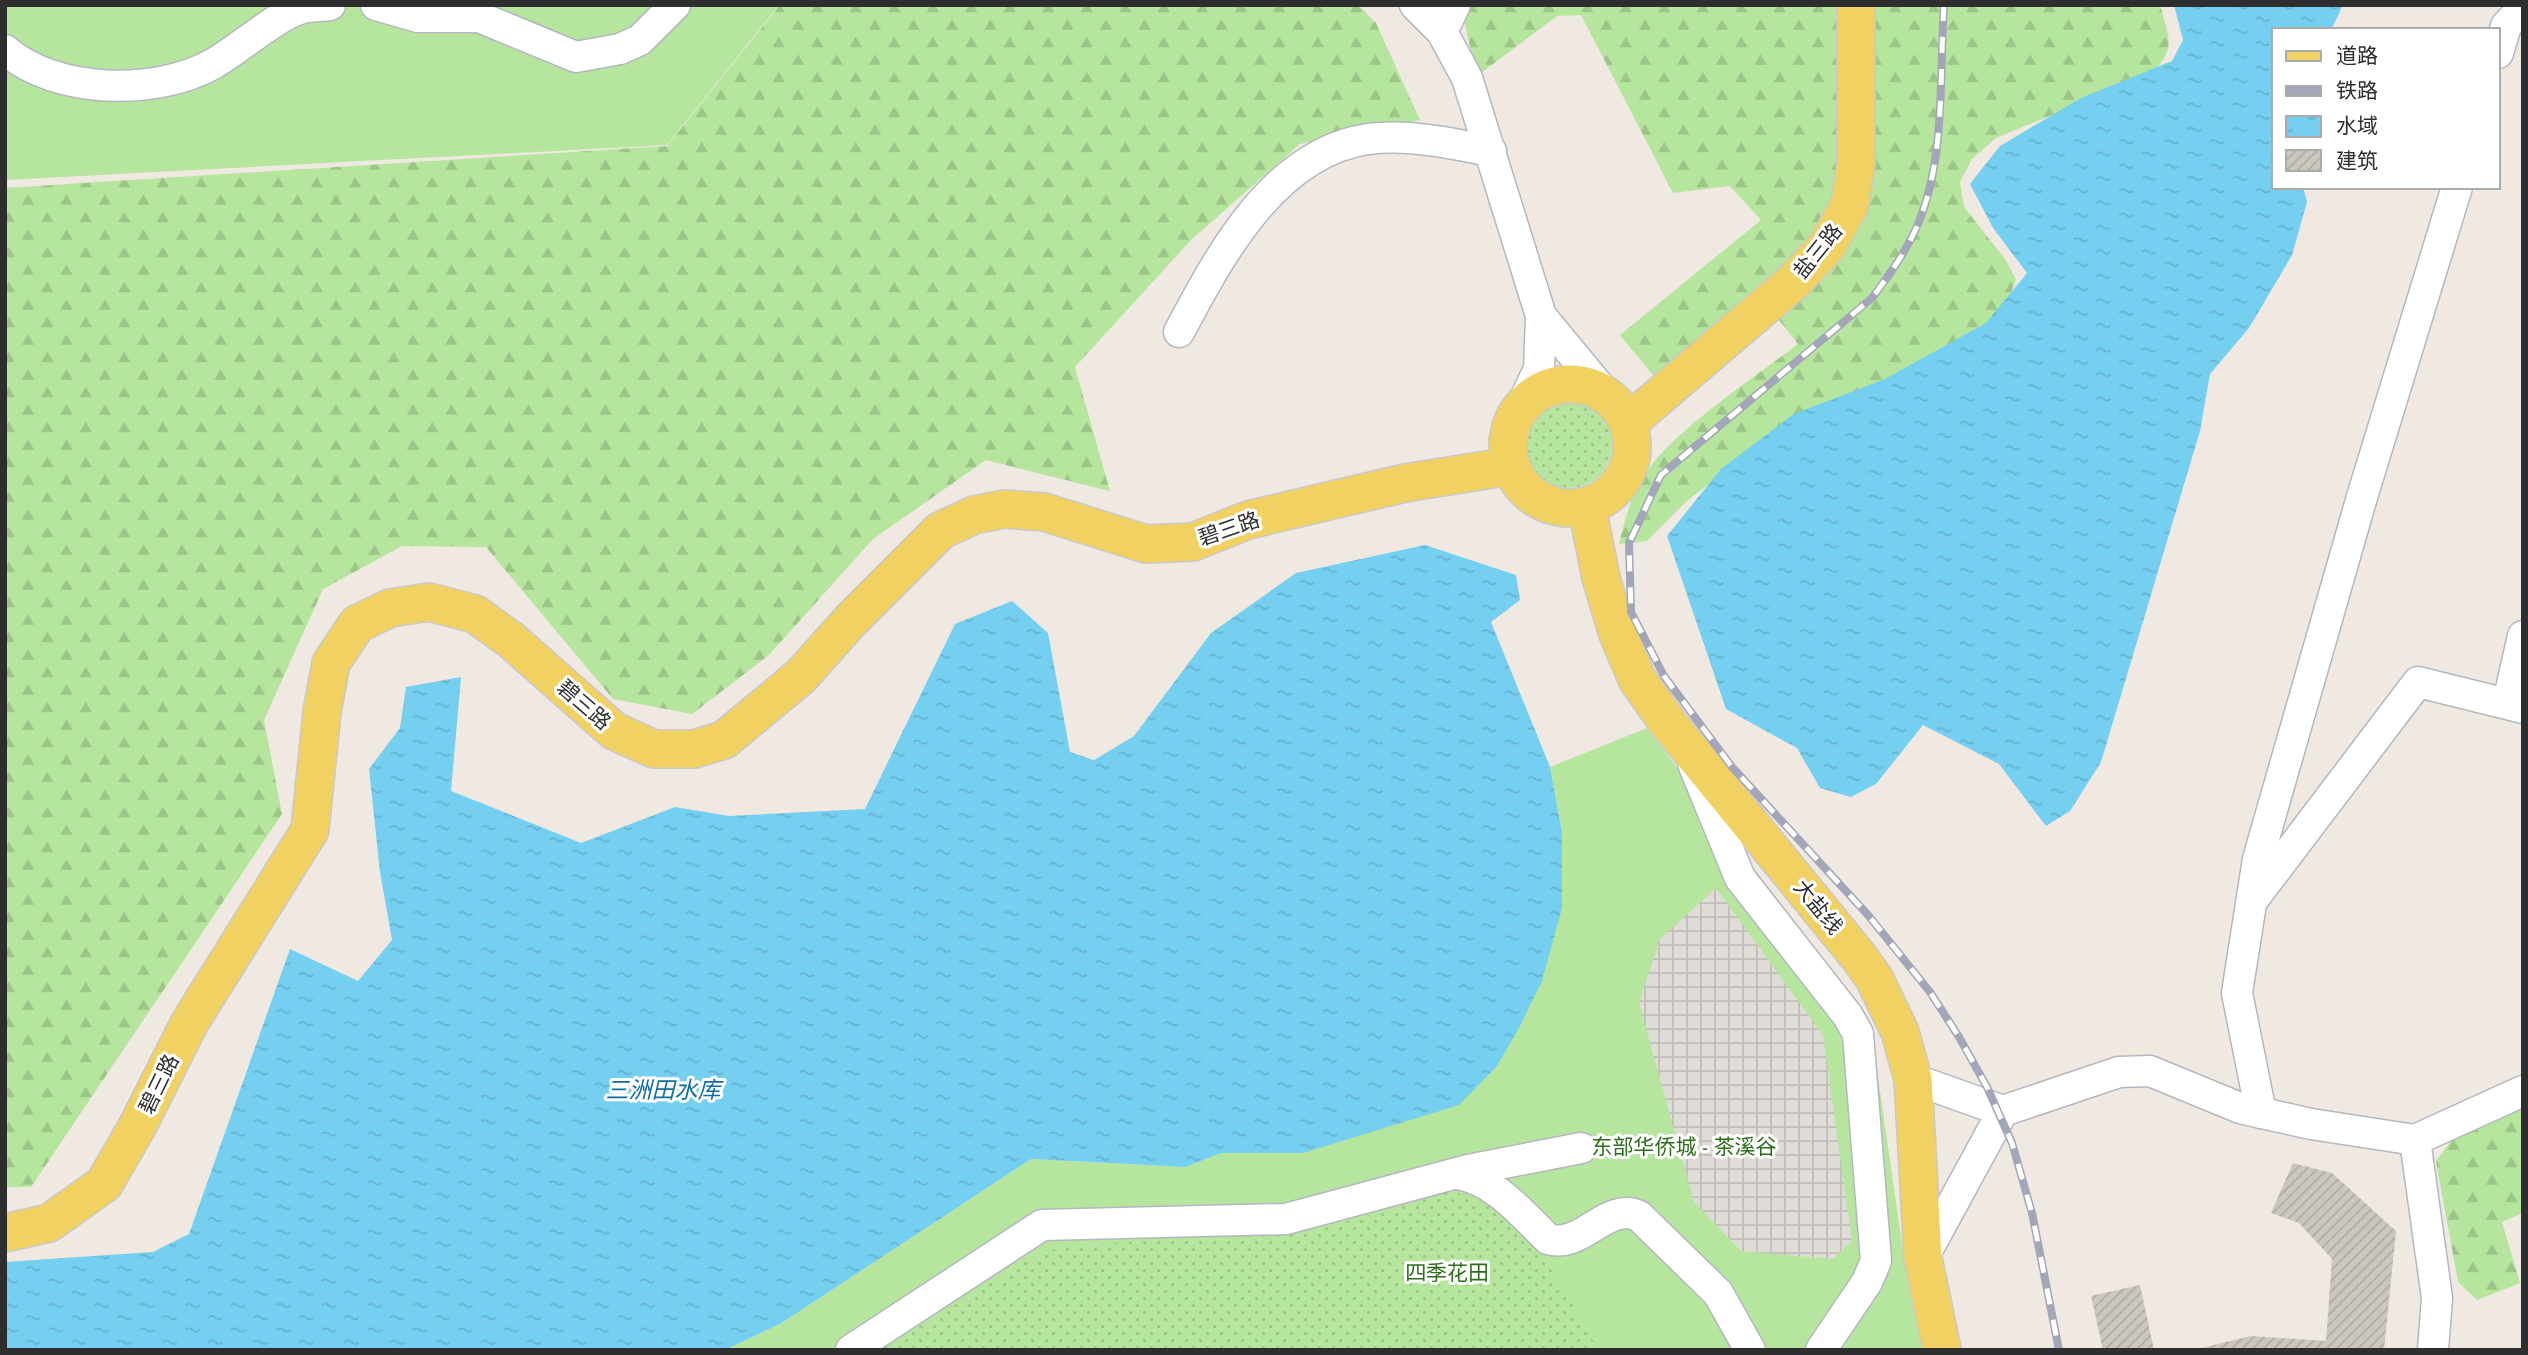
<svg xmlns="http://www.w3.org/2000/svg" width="2528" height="1355" font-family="Jost,'Noto Sans SC',sans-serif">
  <defs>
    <pattern id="forest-firs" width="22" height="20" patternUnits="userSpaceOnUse" patternTransform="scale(1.75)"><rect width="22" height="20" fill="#b6e59e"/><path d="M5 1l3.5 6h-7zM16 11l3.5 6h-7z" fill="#9dc588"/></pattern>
    <pattern id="garden-dots" width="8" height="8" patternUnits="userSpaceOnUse" patternTransform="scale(1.75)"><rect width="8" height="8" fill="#b6e59e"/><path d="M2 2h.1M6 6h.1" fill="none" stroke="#9dc588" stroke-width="1.8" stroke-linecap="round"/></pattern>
    <pattern id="plaza-grid" width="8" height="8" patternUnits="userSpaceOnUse" patternTransform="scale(1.75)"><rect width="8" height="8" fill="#dfdcd8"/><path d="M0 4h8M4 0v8" fill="none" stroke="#c0bdba"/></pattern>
    <pattern id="water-ripples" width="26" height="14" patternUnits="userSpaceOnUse" patternTransform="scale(1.75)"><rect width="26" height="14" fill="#75cff0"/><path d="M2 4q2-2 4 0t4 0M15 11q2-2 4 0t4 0" fill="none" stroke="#66b2ce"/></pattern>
    <pattern id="building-hatch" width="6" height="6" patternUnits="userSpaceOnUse" patternTransform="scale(1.75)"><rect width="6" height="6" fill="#cbc7bf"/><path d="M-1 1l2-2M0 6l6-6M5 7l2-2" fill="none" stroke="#afaba4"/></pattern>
  </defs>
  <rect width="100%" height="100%" fill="#efe9e1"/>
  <!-- grass -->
  <g fill="#b6e59e">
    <polygon points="5,5 779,5 667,145 5,180"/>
    <polygon points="1647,728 1857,1004 1872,1035 1907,1279 1922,1350 725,1350 780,1324 1031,1159 1186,1167 1221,1153 1303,1153 1562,832 1550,767"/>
  </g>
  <!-- forest -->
  <g fill="url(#forest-firs)">
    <polygon points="780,5 1358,5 1376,23 1420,120 1300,144 1192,239 1075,367 1110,491 986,460 873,539 768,656 692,714 613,699 486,547 402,546 323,589 264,720 282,814 31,1187 5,1187 5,188 667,146"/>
    <polygon points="1464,5 1850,5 1838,194 1817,230 1782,267 1656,379 1620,335 1761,220 1730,186 1673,193 1581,15 1557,16 1477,76 1461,8"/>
    <path d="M 1873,5 L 2160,5 C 2169,38 2177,48 2151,74 L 1996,138 L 1972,159 L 1960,182 L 1964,207 L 2005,259 L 2016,279 L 2003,314 L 1963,342 L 1780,433 L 1689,499 L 1647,541 L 1619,544 C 1625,519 1631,496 1645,474 C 1674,430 1754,378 1798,344 L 1775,315 L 1816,279 Z"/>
    <polygon points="2523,1106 2523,1213 2502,1222 2520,1283 2477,1300 2458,1282 2436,1161 2454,1137"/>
  </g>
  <!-- garden -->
  <g fill="url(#garden-dots)">
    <circle cx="1569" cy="445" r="43"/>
    <path d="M 1453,1191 C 1464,1196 1477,1199 1488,1205 C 1535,1232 1573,1303 1598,1350 L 880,1350 L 1040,1253 L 1071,1245 L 1307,1233 Z"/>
  </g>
  <!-- plaza -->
  <polygon fill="url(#plaza-grid)" points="1716,888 1823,1035 1852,1241 1833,1259 1741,1251 1694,1202 1639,1003 1660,939"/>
  <!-- water -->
  <g fill="url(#water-ripples)">
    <polygon points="2174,5 2343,5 2331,30 2274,30 2274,187 2303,187 2307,202 2292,255 2249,328 2210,374 2200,431 2101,762 2070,811 2046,826 1999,764 1923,725 1876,784 1851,797 1820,788 1797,748 1726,709 1667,536 1721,469 1794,414 1885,379 1986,323 2027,273 1993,228 1970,184 2000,146 2081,98 2172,61 2183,40"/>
    <polygon points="1425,545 1516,575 1520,600 1491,622 1550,767 1562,832 1562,908 1542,981 1520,1026 1497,1066 1459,1105 1303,1153 1221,1153 1186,1167 1031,1159 780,1324 725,1350 5,1350 5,1262 153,1252 189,1234 290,949 358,981 392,940 380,872 369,769 400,728 406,687 461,677 451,791 581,843 675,807 729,816 865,809 955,624 1012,601 1048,633 1070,752 1094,760 1134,736 1211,633 1296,573"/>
  </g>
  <!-- building -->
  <g fill="url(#building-hatch)">
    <polygon points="2293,1163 2332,1173 2396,1231 2384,1350 2193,1350 2251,1336 2326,1341 2332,1259 2299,1223 2271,1213"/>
    <polygon points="2140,1285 2154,1350 2103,1350 2091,1296"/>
  </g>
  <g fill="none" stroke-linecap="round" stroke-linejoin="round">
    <defs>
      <g id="minor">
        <polyline points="376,5 418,17 479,17 576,57 620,49 640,40 675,5"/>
        <polyline points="1415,5 1442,32 1467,78 1541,316 1539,369 1521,407"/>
        <polyline points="1442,32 1455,5"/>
        <path d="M 5,50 C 56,94 155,96 213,64 C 238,50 278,14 303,8 C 312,6 321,6 330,5"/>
        <polyline points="2498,53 2506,26 2523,8"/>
        <polyline points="1541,316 1608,397"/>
        <path d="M 1179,332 C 1219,257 1273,153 1368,139 C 1409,134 1451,143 1491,151"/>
        <polyline points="2508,702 2523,636"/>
        <polyline points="1694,766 1740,878 1848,1016 1858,1034 1876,1261 1867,1282 1821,1350"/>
        <polyline points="2255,897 2418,682 2523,708"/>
        <polyline points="1913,1079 2003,1111 2119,1072 2150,1071 2240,1108 2311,1124 2415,1140 2523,1091"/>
        <polyline points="2261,1113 2237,993 2258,859 2362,497 2457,187"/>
        <polyline points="2415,1140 2437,1298 2433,1350"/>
        <path d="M 1457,1174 C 1495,1180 1521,1213 1548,1239 C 1581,1250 1607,1201 1639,1216 L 1718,1293 L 1750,1350"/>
        <polyline points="1923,1258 2003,1111"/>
        <polyline points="851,1350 1042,1225 1286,1219 1468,1170 1581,1148"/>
      </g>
      <g id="major">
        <circle cx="1570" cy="446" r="62"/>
        <polyline points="1628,423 1793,282 1827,246 1850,204 1856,164 1856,5"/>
        <polyline points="1587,507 1601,578 1618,634 1637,679 1668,723 1858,956 1874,978 1900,1032 1913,1079 1923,1258 1942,1350"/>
        <polyline points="5,1233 49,1223 104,1184 137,1127 190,1022 310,830 322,712 331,663 357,624 390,608 429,602 475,614 511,640 614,731 654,749 694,749 724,740 801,676 851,620 940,531 974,515 1004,509 1044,512 1146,544 1193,542 1248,520 1405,483 1511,466"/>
      </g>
    </defs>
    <!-- minor casing -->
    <use href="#minor" stroke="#b4b7c1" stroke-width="33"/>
    <!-- major casing -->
    <use href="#major" stroke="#c9c9c9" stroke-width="40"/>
    <!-- minor -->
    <use href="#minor" stroke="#fff" stroke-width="30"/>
    <!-- major -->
    <use href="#major" stroke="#f2d163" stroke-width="37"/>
    <defs>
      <path id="rail" d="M 1944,5 C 1939,78 1946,156 1918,224 C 1906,252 1890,274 1872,298 L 1661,475 L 1629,543 L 1631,612 L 1664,676 L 1732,767 L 1868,915 L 1930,992 L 1959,1037 L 1987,1087 L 2012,1143 L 2032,1213 L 2059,1350"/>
    </defs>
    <!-- rail casing -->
    <use href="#rail" stroke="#a3a6b8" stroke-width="8"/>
    <!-- rail -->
    <use href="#rail" stroke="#fff" stroke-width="5" stroke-dasharray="16" stroke-linecap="butt"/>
  </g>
  <g text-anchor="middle" stroke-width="6" stroke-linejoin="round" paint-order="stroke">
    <!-- street labels -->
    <g font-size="21" fill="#2e2e2e" stroke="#fff">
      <text transform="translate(1818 251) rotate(-51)" y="7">盐三路</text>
      <text transform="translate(1229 529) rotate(-19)" y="7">碧三路</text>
      <text transform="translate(584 705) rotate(41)" y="7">碧三路</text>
      <text transform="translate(1818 907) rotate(51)" y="7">大盐线</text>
      <text transform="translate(159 1084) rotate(-64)" y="7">碧三路</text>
    </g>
    <!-- park labels -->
    <g font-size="21" fill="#2c6e1b" stroke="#fff">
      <text x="1684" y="1154">东部华侨城 - 茶溪谷</text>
      <text x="1447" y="1280">四季花田</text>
    </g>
    <!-- water labels -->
    <g font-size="23" font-style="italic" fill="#0d6fa3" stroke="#fff">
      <text x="663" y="1098">三洲田水库</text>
    </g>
  </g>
  <!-- border -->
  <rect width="2528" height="1355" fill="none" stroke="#2e2e2e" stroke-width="14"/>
  <!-- legend -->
  <rect x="2272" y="28" width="228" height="161" fill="#ffffff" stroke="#ababab" stroke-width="2"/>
  <rect x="2286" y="51" width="35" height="10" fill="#f2d163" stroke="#ababab" stroke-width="2"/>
  <text x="2336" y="63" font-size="21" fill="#2e2e2e">道路</text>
  <rect x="2286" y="86" width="35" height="10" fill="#a3a6b8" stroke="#ababab" stroke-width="2"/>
  <text x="2336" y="98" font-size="21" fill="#2e2e2e">铁路</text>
  <rect x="2286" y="116" width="35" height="21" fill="url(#water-ripples)" stroke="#ababab" stroke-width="2"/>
  <text x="2336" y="133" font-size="21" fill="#2e2e2e">水域</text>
  <rect x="2286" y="150" width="35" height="21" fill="url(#building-hatch)" stroke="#ababab" stroke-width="2"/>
  <text x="2336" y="168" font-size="21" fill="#2e2e2e">建筑</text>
</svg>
